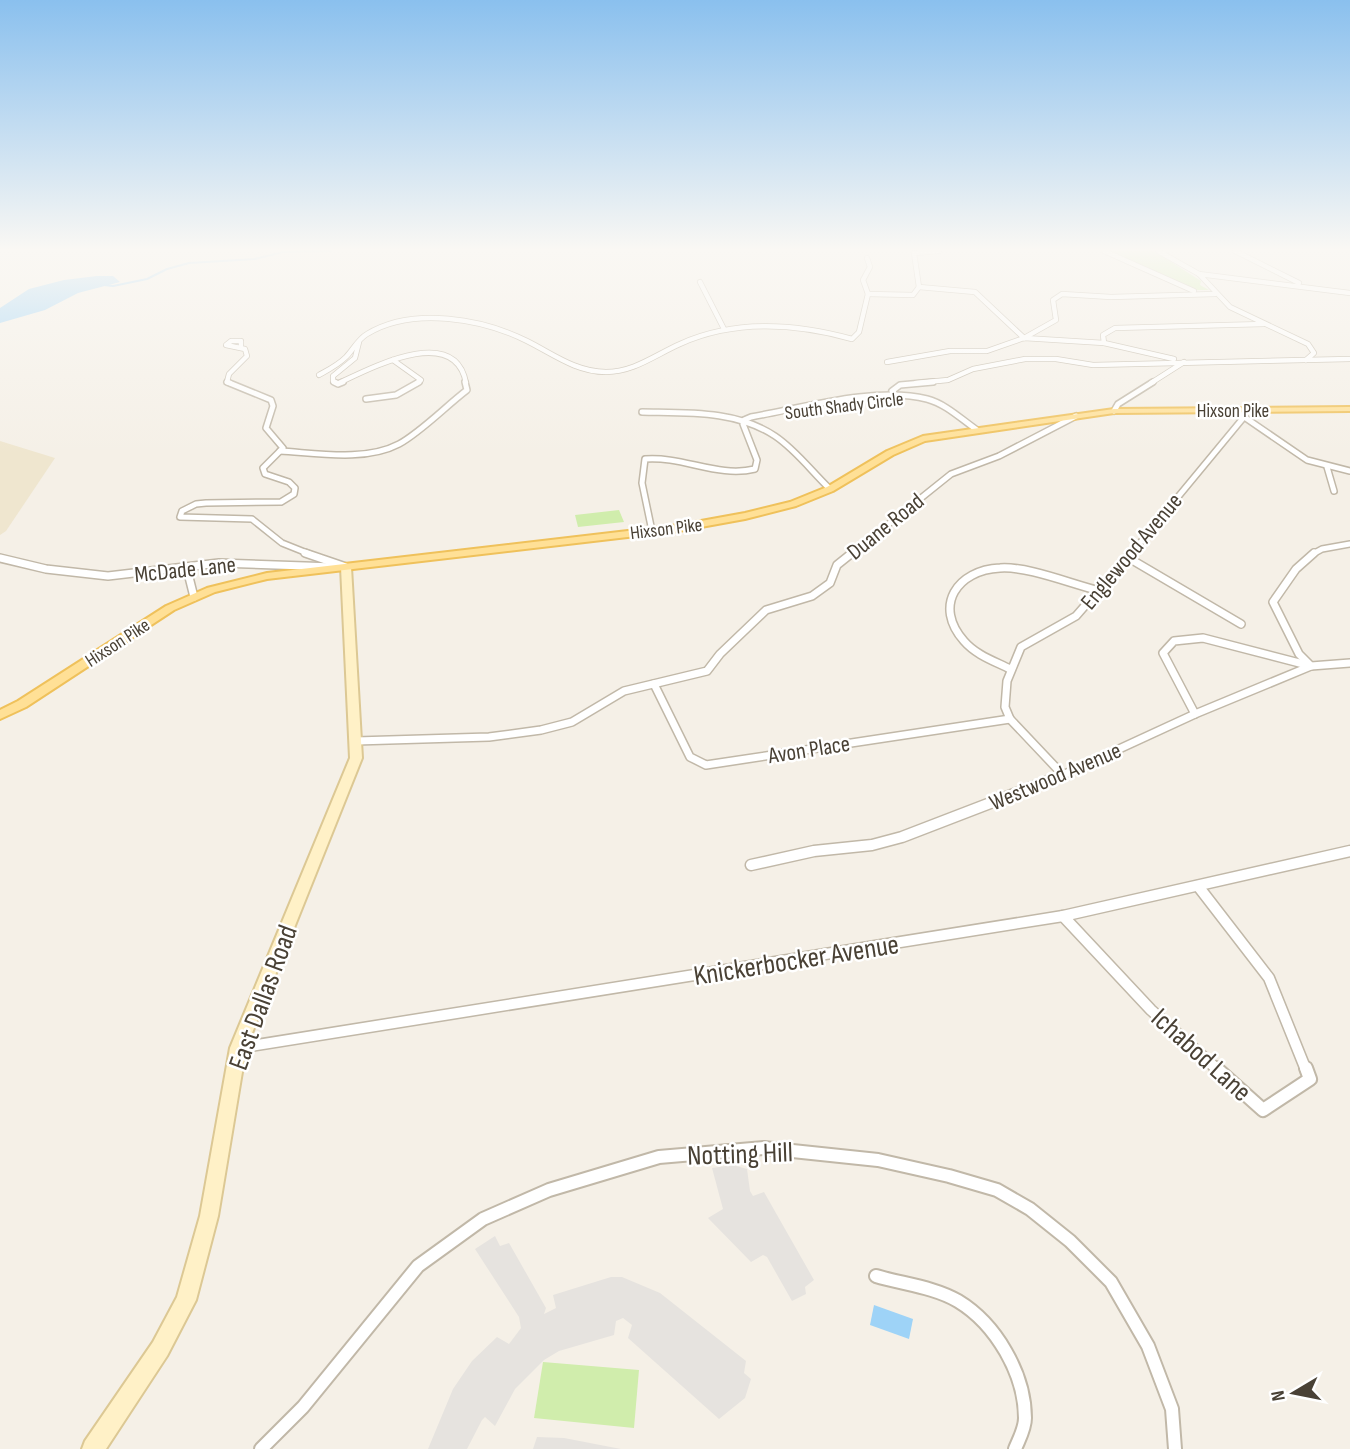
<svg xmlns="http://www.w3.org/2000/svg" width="1350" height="1449" font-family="'Sofia Sans Condensed',sans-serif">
  <rect width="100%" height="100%" fill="#f5f0e7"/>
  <!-- education -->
  <polygon fill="#efe6cf" points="0,441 55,458 6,531 0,535"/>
  <!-- green -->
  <g fill="#d0edac">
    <polygon points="1107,251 1154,251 1201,281 1200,285 1209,290 1197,290"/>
    <polygon points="619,510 624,522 578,527 575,515"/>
    <polygon points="543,1362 639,1370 634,1428 534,1418"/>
  </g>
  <!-- parking -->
  <g fill="#e6e3df">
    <polygon points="733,1165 747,1169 750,1191 753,1196 764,1192 814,1280 805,1287 806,1294 792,1301 767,1257 763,1255 751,1262 708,1218 723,1209 712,1168"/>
    <polygon points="495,1236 500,1246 509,1243 546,1308 544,1314 556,1308 553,1295 611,1277 622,1277 660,1293 746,1361 744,1373 751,1379 745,1398 719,1419 628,1338 632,1325 623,1318 616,1321 614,1335 559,1351 544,1360 515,1389 495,1426 485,1417 482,1420 467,1449 428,1449 453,1389 472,1361 497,1337 509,1344 521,1328 519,1317 475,1249"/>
    <polygon points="537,1437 564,1438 621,1449 533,1449"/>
  </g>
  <!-- water -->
  <g fill="#9ed3f7">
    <polygon points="97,276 113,276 120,282 78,293 45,310 0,323 0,308 29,289 64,280"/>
    <polygon points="874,1305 913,1319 909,1339 870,1325"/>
  </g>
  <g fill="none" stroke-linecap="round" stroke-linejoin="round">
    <!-- stream -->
    <polyline stroke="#9ed3f7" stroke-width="2" points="104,285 113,286 147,279 167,269 189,263 255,259 283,252 331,251"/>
    <defs>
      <g id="street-far4">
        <polyline points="1104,251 1194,291"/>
        <polyline points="1158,251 1199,274 1230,307 1308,344 1314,353 1306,360"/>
        <polyline points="1235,251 1299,283"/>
        <polyline points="867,258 870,267 863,280 868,294"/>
        <polyline points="1199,274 1350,293"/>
        <polyline points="700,282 724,329"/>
        <polyline points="919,287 975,292 1024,338"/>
        <polyline points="919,287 914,253 939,251"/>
        <polyline points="868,294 913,295 919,287"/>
        <polyline points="1024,338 1056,320 1053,300 1062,294 1111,297 1215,294"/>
        <polyline points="1104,343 1103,335 1115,328 1264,324"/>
        <polyline points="393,360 421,380 417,383"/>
        <polyline points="887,362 950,351 987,351 1024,338 1104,343 1174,359"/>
        <path d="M 319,375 C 328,370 338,365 346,357 C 353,350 358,339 367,334 C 413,306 483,319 527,341 C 553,354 576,372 606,372 C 634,372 655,355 680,344 C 735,319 794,323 852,339 L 859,332 L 868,294"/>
        <polyline points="230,383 227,382 229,374 247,356 245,349 226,345 231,341 241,341 241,347"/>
        <polyline points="337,383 333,381 333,376 355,358 359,342"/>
        <path d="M 339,383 C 373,367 455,324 466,383"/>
        <polyline points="916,383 948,380 973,369 1025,359 1056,359 1093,365 1350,359"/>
        <polyline points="1151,383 1184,362"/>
      </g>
      <g id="street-far3">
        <polyline points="227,382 271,400 273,406 266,428 283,448 263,468 265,474 289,482 295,488 294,494 281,502 206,503 196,504 182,511 180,517 252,519 282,543 312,555"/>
        <polyline points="334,382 338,384 343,382"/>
        <polyline points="895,395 892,391 900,385 933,382"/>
        <polyline points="366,399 396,395 419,382"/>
        <polyline points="1234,410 1307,460 1350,471"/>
        <polyline points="1114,411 1118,404 1153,382"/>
        <path d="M 642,412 C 687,413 736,410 775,436 C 796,450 812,472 830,489"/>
        <path d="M 280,451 C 316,453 365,462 399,444 C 421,432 446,406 467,390 L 465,382"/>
        <polyline points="1327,467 1334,491"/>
        <path d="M 652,531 L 642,483 L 645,459 C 683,456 718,478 755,469 L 757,460 L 743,424 L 744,420 L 751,417 C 802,408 876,386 927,399 C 946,404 961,419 977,430"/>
        <polyline points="850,555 951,474 999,456 1076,416"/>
        <polyline points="1130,555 1244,417"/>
        <polyline points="1311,555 1322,549 1350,544"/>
      </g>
      <g id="street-far2">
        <polyline points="305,553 346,567"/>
        <polyline points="1127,557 1241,624"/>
        <polyline points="0,558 46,569 108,576 219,563 334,567"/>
        <polyline points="178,570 188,573 194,597"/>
        <polyline points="1309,664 1299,654 1273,602 1296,569 1314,553"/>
        <path d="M 1010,669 C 994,661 976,655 964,641 C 933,606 957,570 1000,568 C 1028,566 1071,584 1100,591"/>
        <polyline points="654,684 690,757 706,765 1010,719"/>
        <polyline points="1195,714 1163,653 1174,641 1203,638 1311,666"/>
        <polyline points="356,741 489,737 541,730 572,722 624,691 707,671 720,654 766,610 812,596 830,583 837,565 852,553"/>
        <polyline points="1063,775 1010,719 1005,707 1007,681 1021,647 1076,616 1131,553"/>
        <polyline points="1054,779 1195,714 1311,666 1350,663"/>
      </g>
      <g id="street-far1">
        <polyline points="751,865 814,851 872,845 902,837 1058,777"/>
        <polyline points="1198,886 1269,978 1306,1070"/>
        <polyline points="1063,916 1151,1010 1218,1070"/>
        <polyline points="238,1048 1063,916 1350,851"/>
      </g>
      <g id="street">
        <polyline points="1216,1068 1263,1110 1310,1079 1306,1068"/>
        <path d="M 876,1276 C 903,1284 934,1287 958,1301 C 996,1324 1025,1374 1025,1418 C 1025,1429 1019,1439 1015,1449"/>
        <polyline points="261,1449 303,1407 418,1266 483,1219 549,1190 659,1157 764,1148 878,1160 949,1176 997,1190 1030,1209 1070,1241 1111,1282 1148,1346 1172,1409 1175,1449"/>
      </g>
      <polygon id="secondary" points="346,564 351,567 362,758 246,1048 218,1216 196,1300 167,1356 106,1449 82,1449 85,1441 153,1342 177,1297 200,1216 230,1048 350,758 341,567"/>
      <polygon id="primary" points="1350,407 1350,411 1114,413 925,441 893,455 833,491 796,506 745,519 679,531 267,579 215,592 174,610 26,707 0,719 0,710 18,701 166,606 207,588 267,573 679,525 745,513 790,502 827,487 887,451 923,436 1114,409"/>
    </defs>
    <!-- street-far4 casing -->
    <use href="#street-far4" stroke="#c1b8a8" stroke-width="6"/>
    <!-- street-far3 casing -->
    <use href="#street-far3" stroke="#c1b8a8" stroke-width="8"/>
    <!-- street-far2 casing -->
    <use href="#street-far2" stroke="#c1b8a8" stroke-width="10"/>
    <!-- street-far1 casing -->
    <use href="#street-far1" stroke="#c1b8a8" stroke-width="13"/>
    <!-- street casing -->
    <use href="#street" stroke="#c1b8a8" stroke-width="16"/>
    <!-- secondary casing -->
    <use href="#secondary" stroke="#dcc894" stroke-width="4"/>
    <!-- primary casing -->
    <use href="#primary" stroke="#efc15b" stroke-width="4"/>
    <!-- street-far4 -->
    <use href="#street-far4" stroke="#fff" stroke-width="4.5"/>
    <!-- street-far3 -->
    <use href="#street-far3" stroke="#fff" stroke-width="5"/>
    <!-- street-far2 -->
    <use href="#street-far2" stroke="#fff" stroke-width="7"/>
    <!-- street-far1 -->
    <use href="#street-far1" stroke="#fff" stroke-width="10"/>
    <!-- street -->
    <use href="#street" stroke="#fff" stroke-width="12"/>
    <!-- secondary -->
    <use href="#secondary" fill="#fff1c7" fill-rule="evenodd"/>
    <!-- primary -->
    <use href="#primary" fill="#ffe096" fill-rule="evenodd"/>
  </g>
  <!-- sky -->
  <linearGradient id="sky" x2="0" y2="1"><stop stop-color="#8ac0ee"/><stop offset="0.55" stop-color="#faf8f4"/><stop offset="1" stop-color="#faf8f4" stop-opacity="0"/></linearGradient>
  <rect width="1350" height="454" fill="url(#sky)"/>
  <g text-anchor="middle" stroke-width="5" stroke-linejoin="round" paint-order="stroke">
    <!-- far-street labels -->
    <g font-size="19" fill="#494135" stroke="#fff">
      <text transform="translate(844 405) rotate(-7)" y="7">South Shady Circle</text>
      <text x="1233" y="417">Hixson Pike</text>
      <text transform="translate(666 528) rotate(-7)" y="7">Hixson Pike</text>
      <text transform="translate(117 642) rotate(-33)" y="7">Hixson Pike</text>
    </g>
    <!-- street labels -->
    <g font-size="23" fill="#494135" stroke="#fff">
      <text transform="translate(885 526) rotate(-39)" y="8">Duane Road</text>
      <text transform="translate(1131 551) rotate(-50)" y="8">Englewood Avenue</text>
      <text transform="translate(185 569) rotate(-6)" y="8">McDade Lane</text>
      <text transform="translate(809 749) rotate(-9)" y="8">Avon Place</text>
      <text transform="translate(1055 776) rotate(-23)" y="8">Westwood Avenue</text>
    </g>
    <!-- near-street labels -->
    <g font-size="28" fill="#494135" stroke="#fff">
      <text transform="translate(796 959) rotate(-9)" y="10">Knickerbocker Avenue</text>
      <text transform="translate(262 997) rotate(-70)" y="10">East Dallas Road</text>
      <text transform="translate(1202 1054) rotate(42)" y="10">Ichabod Lane</text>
      <text transform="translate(740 1153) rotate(-2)" y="10">Notting Hill</text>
    </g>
  </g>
  <!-- north arrow -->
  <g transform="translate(1294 1393) rotate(260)" stroke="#ffffff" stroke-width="5" paint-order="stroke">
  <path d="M0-5L12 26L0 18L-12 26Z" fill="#494135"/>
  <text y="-10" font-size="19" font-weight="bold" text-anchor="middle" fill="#494135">N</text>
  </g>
</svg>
